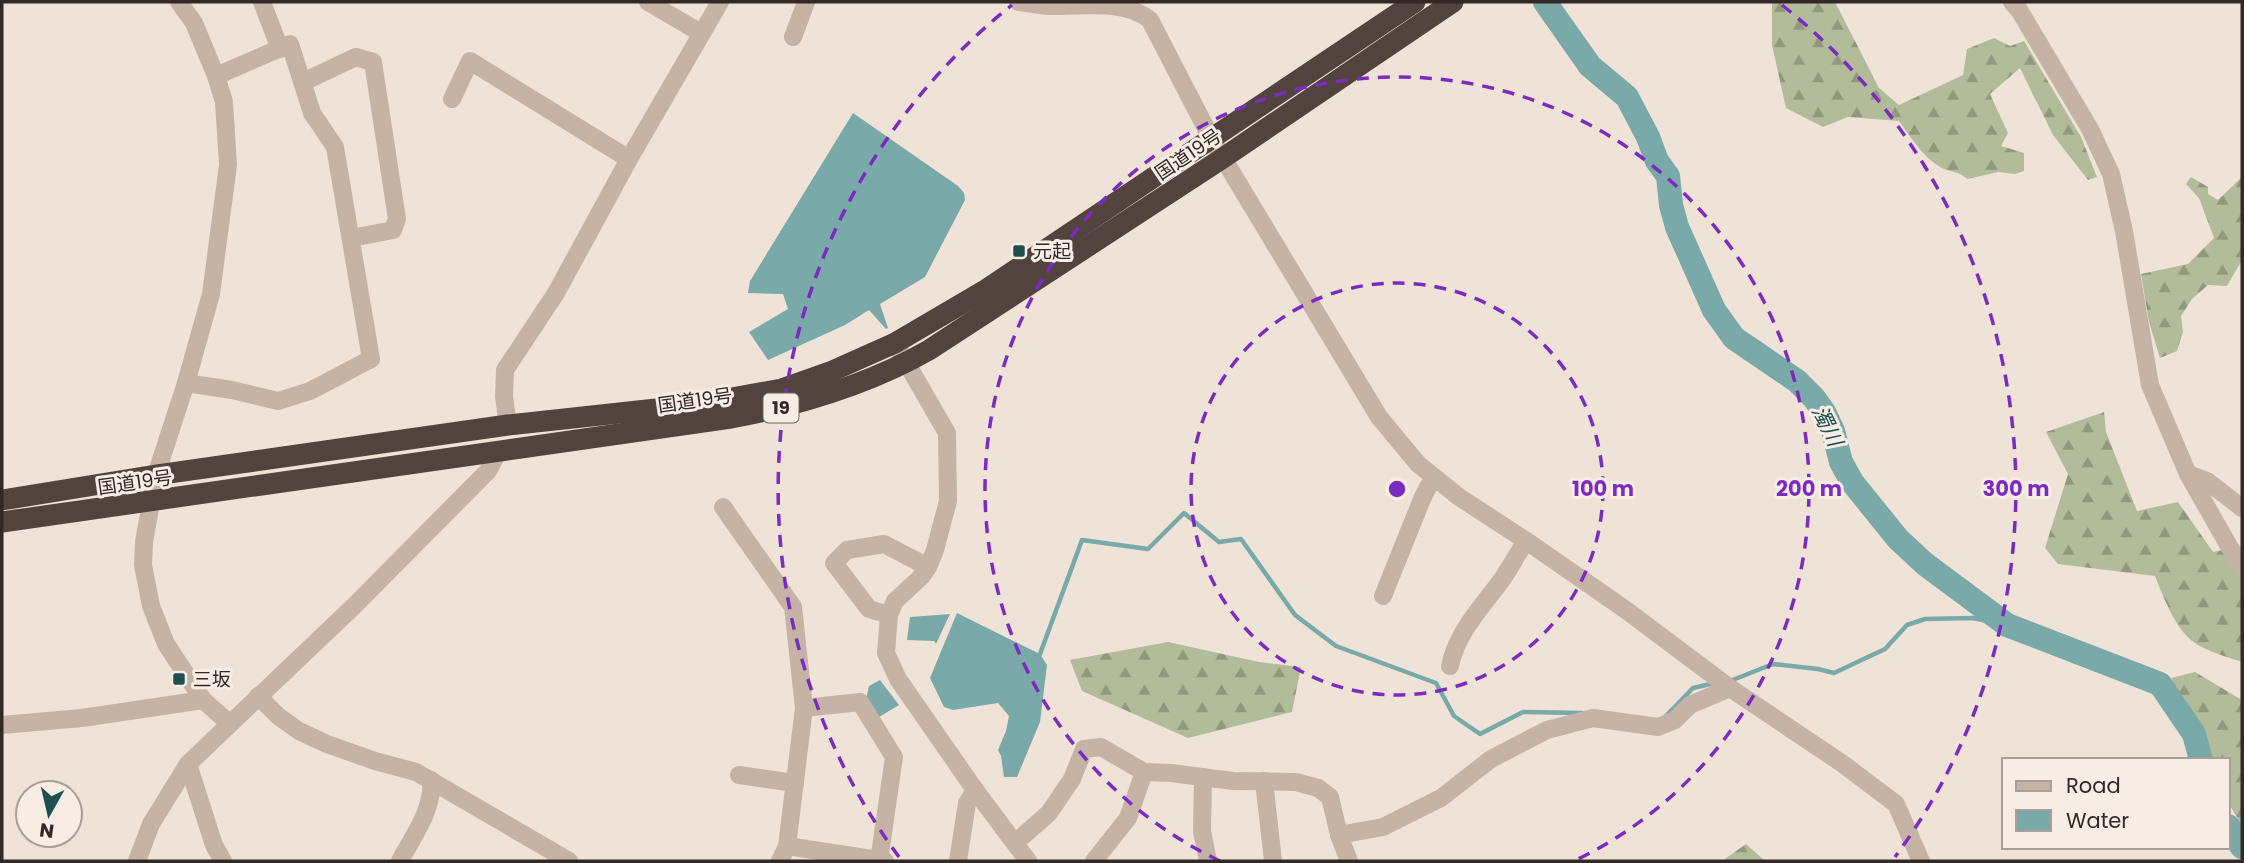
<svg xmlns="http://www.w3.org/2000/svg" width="2244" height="863" font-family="Poppins,'Noto Sans JP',sans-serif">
  <defs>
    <pattern id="forest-firs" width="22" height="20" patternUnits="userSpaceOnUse" patternTransform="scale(1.75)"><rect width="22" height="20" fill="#b2bc9a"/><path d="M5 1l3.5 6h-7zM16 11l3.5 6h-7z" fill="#91997d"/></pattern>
  </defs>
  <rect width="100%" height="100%" fill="#efe3d8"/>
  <!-- forest -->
  <g fill="url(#forest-firs)">
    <path d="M 1772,2 L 1835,2 L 1879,88 L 1899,105 L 1963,75 L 1967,49 L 1994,38 L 2010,46 L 2024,41 L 2081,137 L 2097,177 L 2088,180 L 2053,135 L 2020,68 L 1990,94 L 2008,133 L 2001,146 L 2024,153 L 2024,171 L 2015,174 L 1998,172 L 1968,179 C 1956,170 1952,173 1942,168 C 1923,158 1911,137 1899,121 L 1848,117 L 1823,127 L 1786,108 L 1772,45 Z"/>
    <polygon points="2191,177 2208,187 2208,194 2218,200 2242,177 2242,260 2227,286 2208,285 2192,299 2181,316 2183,332 2177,351 2160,358 2149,322 2141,274 2188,264 2214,238 2199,198 2186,184"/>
    <path d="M 2104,412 L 2106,432 L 2137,511 L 2178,502 L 2213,552 L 2242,546 L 2242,662 C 2227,657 2209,652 2195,643 C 2176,631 2163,596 2155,576 L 2058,564 L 2045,548 L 2068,474 L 2046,432 Z"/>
    <polygon points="1168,642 1259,662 1301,667 1292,712 1188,738 1082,691 1070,660"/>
    <polygon points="2195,672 2242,700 2242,826 2228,802 2228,760 2208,760 2171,678"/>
    <polygon points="1746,844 1765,861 1722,861"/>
  </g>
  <!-- water -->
  <g fill="#79a9a9">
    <polygon points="853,113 958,186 964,193 965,200 925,277 880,304 888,328 886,329 869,310 845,325 768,360 749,332 788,309 783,294 748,293 750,281"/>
    <polygon points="957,613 1040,654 1047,665 1040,722 1017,777 1004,777 1001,756 998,750 1006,731 1009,716 998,703 953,710 944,707 930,678"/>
    <polygon points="950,614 936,644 934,641 907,640 910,617"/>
    <polygon points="880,680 899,705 879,717 866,699 869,686"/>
  </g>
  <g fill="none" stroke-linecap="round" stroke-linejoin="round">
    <!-- stream -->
    <g stroke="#79a9a9" stroke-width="4.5">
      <polyline points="1040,654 1082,540 1148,549 1184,513 1219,542 1241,539 1295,615 1336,646 1436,683 1454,716 1480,734 1523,712 1582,713"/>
      <polyline points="1730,681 1773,664 1818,669 1834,673 1885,649 1907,625 1925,619 1973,618 2007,625"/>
      <polyline points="1666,716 1693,688 1715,683"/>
    </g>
    <!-- river -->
    <g stroke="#79a9a9" stroke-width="24">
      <polyline points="1545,2 1590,66 1627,97 1648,137 1657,161 1668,176 1671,205 1677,227 1714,310 1734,338 1797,381 1814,398 1824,412 1833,431 1841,462 1852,482 1898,539 1925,564 2007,625 2160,684 2194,734 2201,760"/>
      <polyline points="2228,826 2242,847"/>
    </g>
    <!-- minor -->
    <g stroke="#c5b3a5" stroke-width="18">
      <polyline points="179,2 194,23 216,76 224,102 228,165 211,294 186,383 156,475 144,542 143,565 151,606 166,644 203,700 229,723"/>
      <polyline points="262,2 280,49"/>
      <polyline points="648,2 701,33"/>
      <path d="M 1018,2 C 1030,3 1044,7 1056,6 C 1087,6 1126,0 1150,20 L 1211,138 L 1379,417 L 1418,464 L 1459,497 L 1525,540 L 1626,610 L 1730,688 L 1843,764 L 1896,804 L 1921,861"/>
      <polyline points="2012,2 2019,10 2090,129 2111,174 2124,231 2150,385 2188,474 2242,569"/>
      <polyline points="793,37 806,2"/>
      <polyline points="303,82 356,57 373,62 397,219 393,230 352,238"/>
      <polyline points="452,99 470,61 629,159"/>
      <polyline points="895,343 947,433 948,501 935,550 928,567 921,577 895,601 889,615 886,653 898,679 975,790 1028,861"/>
      <polyline points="186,383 232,390 278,401 310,391 371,359 335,147 312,113 290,44 216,76"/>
      <polyline points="508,425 504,397 505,370 556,293 629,159 720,2"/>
      <polyline points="2188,474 2207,481 2242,508"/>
      <polyline points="723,507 793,607 804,708"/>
      <polyline points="1383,596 1422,499 1428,487 1435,479"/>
      <polyline points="889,615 869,609 834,563 847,550 884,544 928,567"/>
      <path d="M 1450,666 C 1457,631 1483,606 1503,578 C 1511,566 1518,553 1526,541"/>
      <polyline points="258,696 278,716 299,731 327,744 375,761 416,772 569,861"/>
      <polyline points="2,725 82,718 203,700"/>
      <polyline points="188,764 214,845 223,861"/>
      <polyline points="739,775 795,783"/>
      <polyline points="1203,777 1202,831 1208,861"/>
      <polyline points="1264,781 1273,861"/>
      <polyline points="1339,835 1383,827 1441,798 1491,759 1547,730 1593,718 1658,727 1675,720 1690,705 1730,688"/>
      <polyline points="1015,843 1049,813 1072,779 1084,749 1101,747 1144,772 1171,773 1233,781 1296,782 1318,788 1330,797 1339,835 1349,861"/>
      <polyline points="787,846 804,708 860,702 894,757 879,861"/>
      <polyline points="137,861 151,824 188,764 353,607 488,471 498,452"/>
      <path d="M 400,861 C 413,836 434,809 431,780"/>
      <polyline points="780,861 787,846 885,861"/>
      <polyline points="958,861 967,803 975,790"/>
      <polyline points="1094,861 1128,818 1144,772"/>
    </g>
    <!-- highway -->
    <g stroke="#52433e" stroke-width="21">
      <polyline points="2,500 156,475 508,425 693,405 782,389 830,372 895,343 987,289 1415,2"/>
      <path d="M 2,522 L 731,418 C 800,405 868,385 929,350 L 1223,158 L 1453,2"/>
    </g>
  </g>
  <!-- distance rings -->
  <g fill="none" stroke="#7b2cbf" stroke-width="3.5" stroke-dasharray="12 9">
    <circle cx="1397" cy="489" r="206"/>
    <path d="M1220 861A412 412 0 1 1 1574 861"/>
    <path d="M899 857A619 619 0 0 1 1012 5M1782 5A619 619 0 0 1 1895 857"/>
  </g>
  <!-- markers -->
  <g fill="#1f4f50" stroke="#f7ede4" stroke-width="2.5">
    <rect x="1012" y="244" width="14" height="14" rx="3.5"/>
    <rect x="172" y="672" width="14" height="14" rx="3.5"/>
  </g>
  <g text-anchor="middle" stroke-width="6" stroke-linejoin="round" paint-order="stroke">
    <!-- shield labels -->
    <rect fill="#f7ede4" stroke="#6d645f" stroke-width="2" x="763.5" y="393.5" width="35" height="29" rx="5"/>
    <g font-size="18" font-weight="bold" fill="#322926">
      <text x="781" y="414">19</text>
    </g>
    <!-- street labels -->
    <g font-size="19" fill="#322926" stroke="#f7ede4">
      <text transform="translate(1188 154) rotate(-34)" y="7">国道19号</text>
      <text transform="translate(695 400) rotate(-8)" y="7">国道19号</text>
      <text transform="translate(135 482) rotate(-8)" y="7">国道19号</text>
    </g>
    <!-- poi labels -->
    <g font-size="19" fill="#322926" stroke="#f7ede4" text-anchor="start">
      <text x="1033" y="258">元起</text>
      <text x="193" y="686">三坂</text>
    </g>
    <!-- water labels -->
    <g font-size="21" font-style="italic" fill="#1f4f50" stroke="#f7ede4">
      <text transform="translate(1827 426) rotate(64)" y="7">濁川</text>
    </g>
  </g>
  <circle cx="1397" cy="489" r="10" fill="#7b2cbf" stroke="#f7ede4" stroke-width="3.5"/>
  <g font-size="21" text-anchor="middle" font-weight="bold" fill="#7b2cbf" stroke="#f7ede4" stroke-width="6" stroke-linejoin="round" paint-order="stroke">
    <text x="1603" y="496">100 m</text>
    <text x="1809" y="496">200 m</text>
    <text x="2016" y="496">300 m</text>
  </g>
  <!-- border -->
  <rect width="2244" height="863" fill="none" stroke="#322926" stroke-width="7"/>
  <!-- legend -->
  <rect x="2002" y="758" width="228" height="91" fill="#f7ede4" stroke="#a89f98" stroke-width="2"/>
  <rect x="2016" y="781" width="35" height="10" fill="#c5b3a5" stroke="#a89f98" stroke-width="2"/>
  <text x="2066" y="793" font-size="21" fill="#322926">Road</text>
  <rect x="2016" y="810" width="35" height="21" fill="#79a9a9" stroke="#a89f98" stroke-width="2"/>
  <text x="2066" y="828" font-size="21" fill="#322926">Water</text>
  <!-- north arrow -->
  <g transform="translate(49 814) rotate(188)"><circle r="33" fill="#f7ede4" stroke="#a89f98" stroke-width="2"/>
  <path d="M0-5L12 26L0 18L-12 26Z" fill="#1f4f50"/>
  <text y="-10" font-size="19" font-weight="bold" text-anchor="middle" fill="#322926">N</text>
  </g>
</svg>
